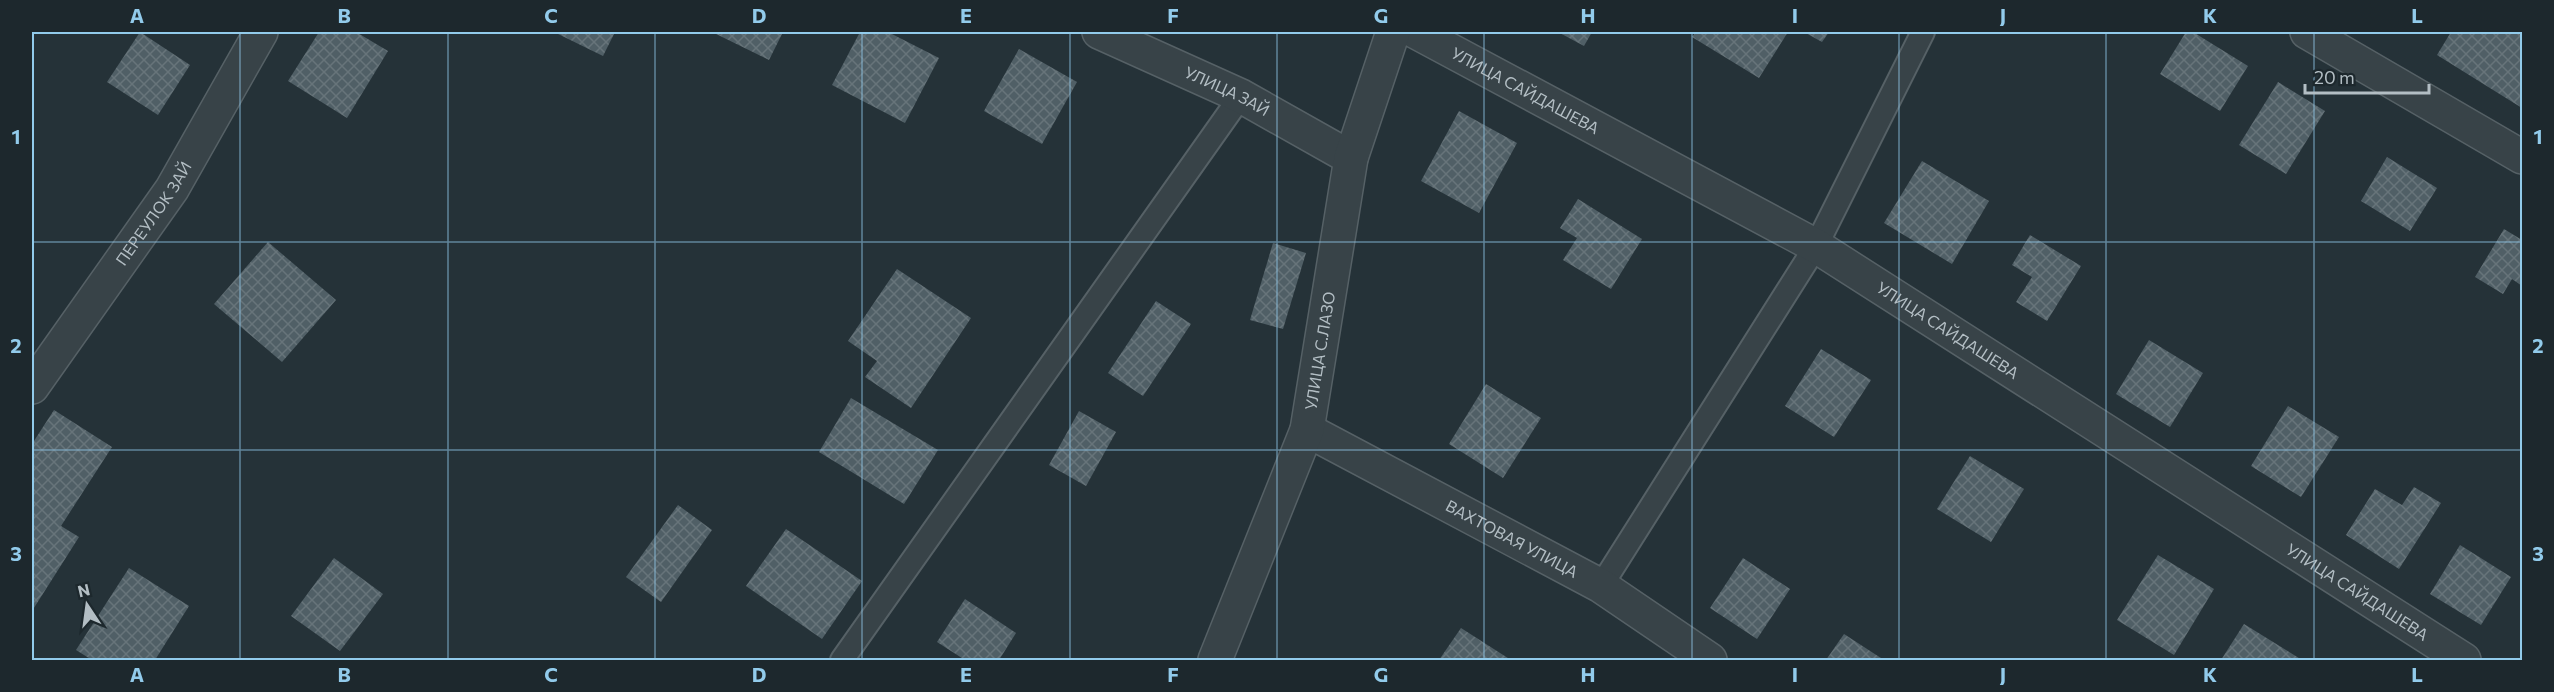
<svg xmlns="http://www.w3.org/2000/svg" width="2554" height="692" font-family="Commissioner,sans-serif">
  <defs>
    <pattern id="building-cross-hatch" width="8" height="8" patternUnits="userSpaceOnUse" patternTransform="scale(1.5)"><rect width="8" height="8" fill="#505f66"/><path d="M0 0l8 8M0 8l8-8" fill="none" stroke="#67747a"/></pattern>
  </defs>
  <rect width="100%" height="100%" fill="#253238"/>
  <!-- building -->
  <g fill="url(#building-cross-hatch)">
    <polygon points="140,32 190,65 158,115 107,82"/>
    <polygon points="319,32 356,32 388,51 347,118 288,81"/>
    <polygon points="554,32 615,32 603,56"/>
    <polygon points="712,32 783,32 769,60"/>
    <polygon points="860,32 888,32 939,58 905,123 832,85"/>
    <polygon points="1558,32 1592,32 1584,46"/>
    <polygon points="1696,32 1788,32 1759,78 1692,37"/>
    <polygon points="1804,32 1829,32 1822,42"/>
    <polygon points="2186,32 2193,32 2248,66 2220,111 2160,74"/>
    <polygon points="2451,32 2522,32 2522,108 2437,55"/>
    <polygon points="1019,49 1077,82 1042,144 984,111"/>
    <polygon points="2278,82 2325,111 2286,174 2239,145"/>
    <polygon points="1459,111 1517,143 1479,213 1421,181"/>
    <polygon points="2387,157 2437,188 2410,231 2361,201"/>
    <polygon points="1922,161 1989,201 1952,264 1884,223"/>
    <polygon points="1578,199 1642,239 1611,289 1563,260 1577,238 1560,228"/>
    <polygon points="2504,229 2522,240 2522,286 2512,279 2503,294 2475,277"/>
    <polygon points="2030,235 2081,266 2047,321 2016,302 2032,277 2012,265"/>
    <polygon points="268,242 336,300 282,362 214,304"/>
    <polygon points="1273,243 1306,253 1283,329 1250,320"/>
    <polygon points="897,269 971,318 911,408 865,377 877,361 848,341"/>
    <polygon points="1156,301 1191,324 1143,396 1108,373"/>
    <polygon points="2149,340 2203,373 2170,427 2116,394"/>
    <polygon points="1821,349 1871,380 1834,437 1785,406"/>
    <polygon points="1486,384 1541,418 1503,478 1449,444"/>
    <polygon points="851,398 938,450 904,504 819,452"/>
    <polygon points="2288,406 2339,437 2301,497 2251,466"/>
    <polygon points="54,410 112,447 61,526 79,537 32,611 32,444"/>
    <polygon points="1079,411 1116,432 1086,486 1049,465"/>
    <polygon points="1970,456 2024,489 1991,542 1937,509"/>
    <polygon points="2414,487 2441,503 2399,569 2346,535 2375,489 2402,505"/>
    <polygon points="678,505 712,530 661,602 626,577"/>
    <polygon points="786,529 862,581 822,639 746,586"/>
    <polygon points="2460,545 2511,577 2481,625 2430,594"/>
    <polygon points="2158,555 2214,589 2174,655 2117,620"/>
    <polygon points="334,558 383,594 340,651 291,616"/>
    <polygon points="1743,558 1790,589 1757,639 1710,608"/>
    <polygon points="129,568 189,606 155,660 92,660 76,650"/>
    <polygon points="965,599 1016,633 999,660 965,660 937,642"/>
    <polygon points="2244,624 2302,660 2221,660"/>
    <polygon points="1461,628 1511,660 1439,660"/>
    <polygon points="1844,634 1884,660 1826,660"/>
  </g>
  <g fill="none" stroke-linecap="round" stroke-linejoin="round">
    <defs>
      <g id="service">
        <polyline points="1601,586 1816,246 1923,32"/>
        <polyline points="842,660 1241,96"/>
      </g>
      <g id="minor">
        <path id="s1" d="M 1099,32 L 1241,96 L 1351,158"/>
        <path id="s2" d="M 1416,32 L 1816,246 L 2464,660"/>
        <polyline points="2307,32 2522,157"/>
        <path id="s3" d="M 32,387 L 172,189 L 261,32"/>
        <path id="s4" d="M 1307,430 L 1601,586 L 1710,660"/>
        <path id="s5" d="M 1215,660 L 1307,430 L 1351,158 L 1393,32"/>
      </g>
    </defs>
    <!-- service casing -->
    <use href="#service" stroke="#566166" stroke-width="26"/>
    <!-- minor casing -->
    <use href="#minor" stroke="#566166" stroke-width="36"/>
    <!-- service -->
    <use href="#service" stroke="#384348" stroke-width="22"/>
    <!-- minor -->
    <use href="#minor" stroke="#384348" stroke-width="33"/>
  </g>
  <!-- grid -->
  <path fill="none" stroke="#92cbeb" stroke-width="1.5" stroke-opacity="0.55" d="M 240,32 L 240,660M 448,32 L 448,660M 655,32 L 655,660M 862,32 L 862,660M 1070,32 L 1070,660M 1277,32 L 1277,660M 1484,32 L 1484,660M 1692,32 L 1692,660M 1899,32 L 1899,660M 2106,32 L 2106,660M 2314,32 L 2314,660M 32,242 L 2522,242M 32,450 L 2522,450"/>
  <g text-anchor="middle" stroke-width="6" stroke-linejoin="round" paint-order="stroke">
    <!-- street labels -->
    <g font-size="16" fill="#b3bec4" stroke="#1d282d">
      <text dy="6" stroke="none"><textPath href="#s1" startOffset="141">УЛИЦА ЗАЙ</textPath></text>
      <text dy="6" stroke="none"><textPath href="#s2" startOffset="124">УЛИЦА САЙДАШЕВА</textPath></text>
      <text dy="6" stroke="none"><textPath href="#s3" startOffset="212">ПЕРЕУЛОК ЗАЙ</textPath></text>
      <text dy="6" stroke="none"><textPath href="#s2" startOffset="610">УЛИЦА САЙДАШЕВА</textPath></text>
      <text dy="6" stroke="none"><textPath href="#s5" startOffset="328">УЛИЦА С.ЛАЗО</textPath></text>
      <text dy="6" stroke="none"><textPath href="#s4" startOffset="232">ВАХТОВАЯ УЛИЦА</textPath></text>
      <text dy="6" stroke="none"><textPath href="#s2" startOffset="1096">УЛИЦА САЙДАШЕВА</textPath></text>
    </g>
  </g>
  <!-- border -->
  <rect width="2554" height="692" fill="none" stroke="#1d282d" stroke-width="66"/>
  <!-- north arrow -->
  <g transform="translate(87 605) rotate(347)" stroke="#1d282d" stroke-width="4.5" paint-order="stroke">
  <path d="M0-4.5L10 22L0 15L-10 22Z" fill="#b3bec4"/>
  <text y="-9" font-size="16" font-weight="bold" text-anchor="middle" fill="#b3bec4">N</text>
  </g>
  <!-- scale -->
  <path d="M2305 84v9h124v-9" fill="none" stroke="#b3bec4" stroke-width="3"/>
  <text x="2314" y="84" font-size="18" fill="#b3bec4" stroke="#1d282d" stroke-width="4.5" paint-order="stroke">20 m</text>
  <rect x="33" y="33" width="2488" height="626" fill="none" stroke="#92cbeb" stroke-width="2"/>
  <g font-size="20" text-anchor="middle" font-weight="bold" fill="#92cbeb">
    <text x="137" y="23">A</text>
    <text x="344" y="23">B</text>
    <text x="551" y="23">C</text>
    <text x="759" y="23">D</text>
    <text x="966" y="23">E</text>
    <text x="1173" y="23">F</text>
    <text x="1381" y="23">G</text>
    <text x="1588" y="23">H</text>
    <text x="1795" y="23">I</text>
    <text x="2003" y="23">J</text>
    <text x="2210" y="23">K</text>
    <text x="2417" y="23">L</text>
    <text x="16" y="144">1</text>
    <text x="2538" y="144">1</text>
    <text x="16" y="353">2</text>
    <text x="2538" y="353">2</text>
    <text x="16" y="561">3</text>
    <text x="2538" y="561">3</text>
    <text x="137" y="682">A</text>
    <text x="344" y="682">B</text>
    <text x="551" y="682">C</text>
    <text x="759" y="682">D</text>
    <text x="966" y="682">E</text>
    <text x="1173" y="682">F</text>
    <text x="1381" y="682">G</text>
    <text x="1588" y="682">H</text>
    <text x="1795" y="682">I</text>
    <text x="2003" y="682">J</text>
    <text x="2210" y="682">K</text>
    <text x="2417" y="682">L</text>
  </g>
</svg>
